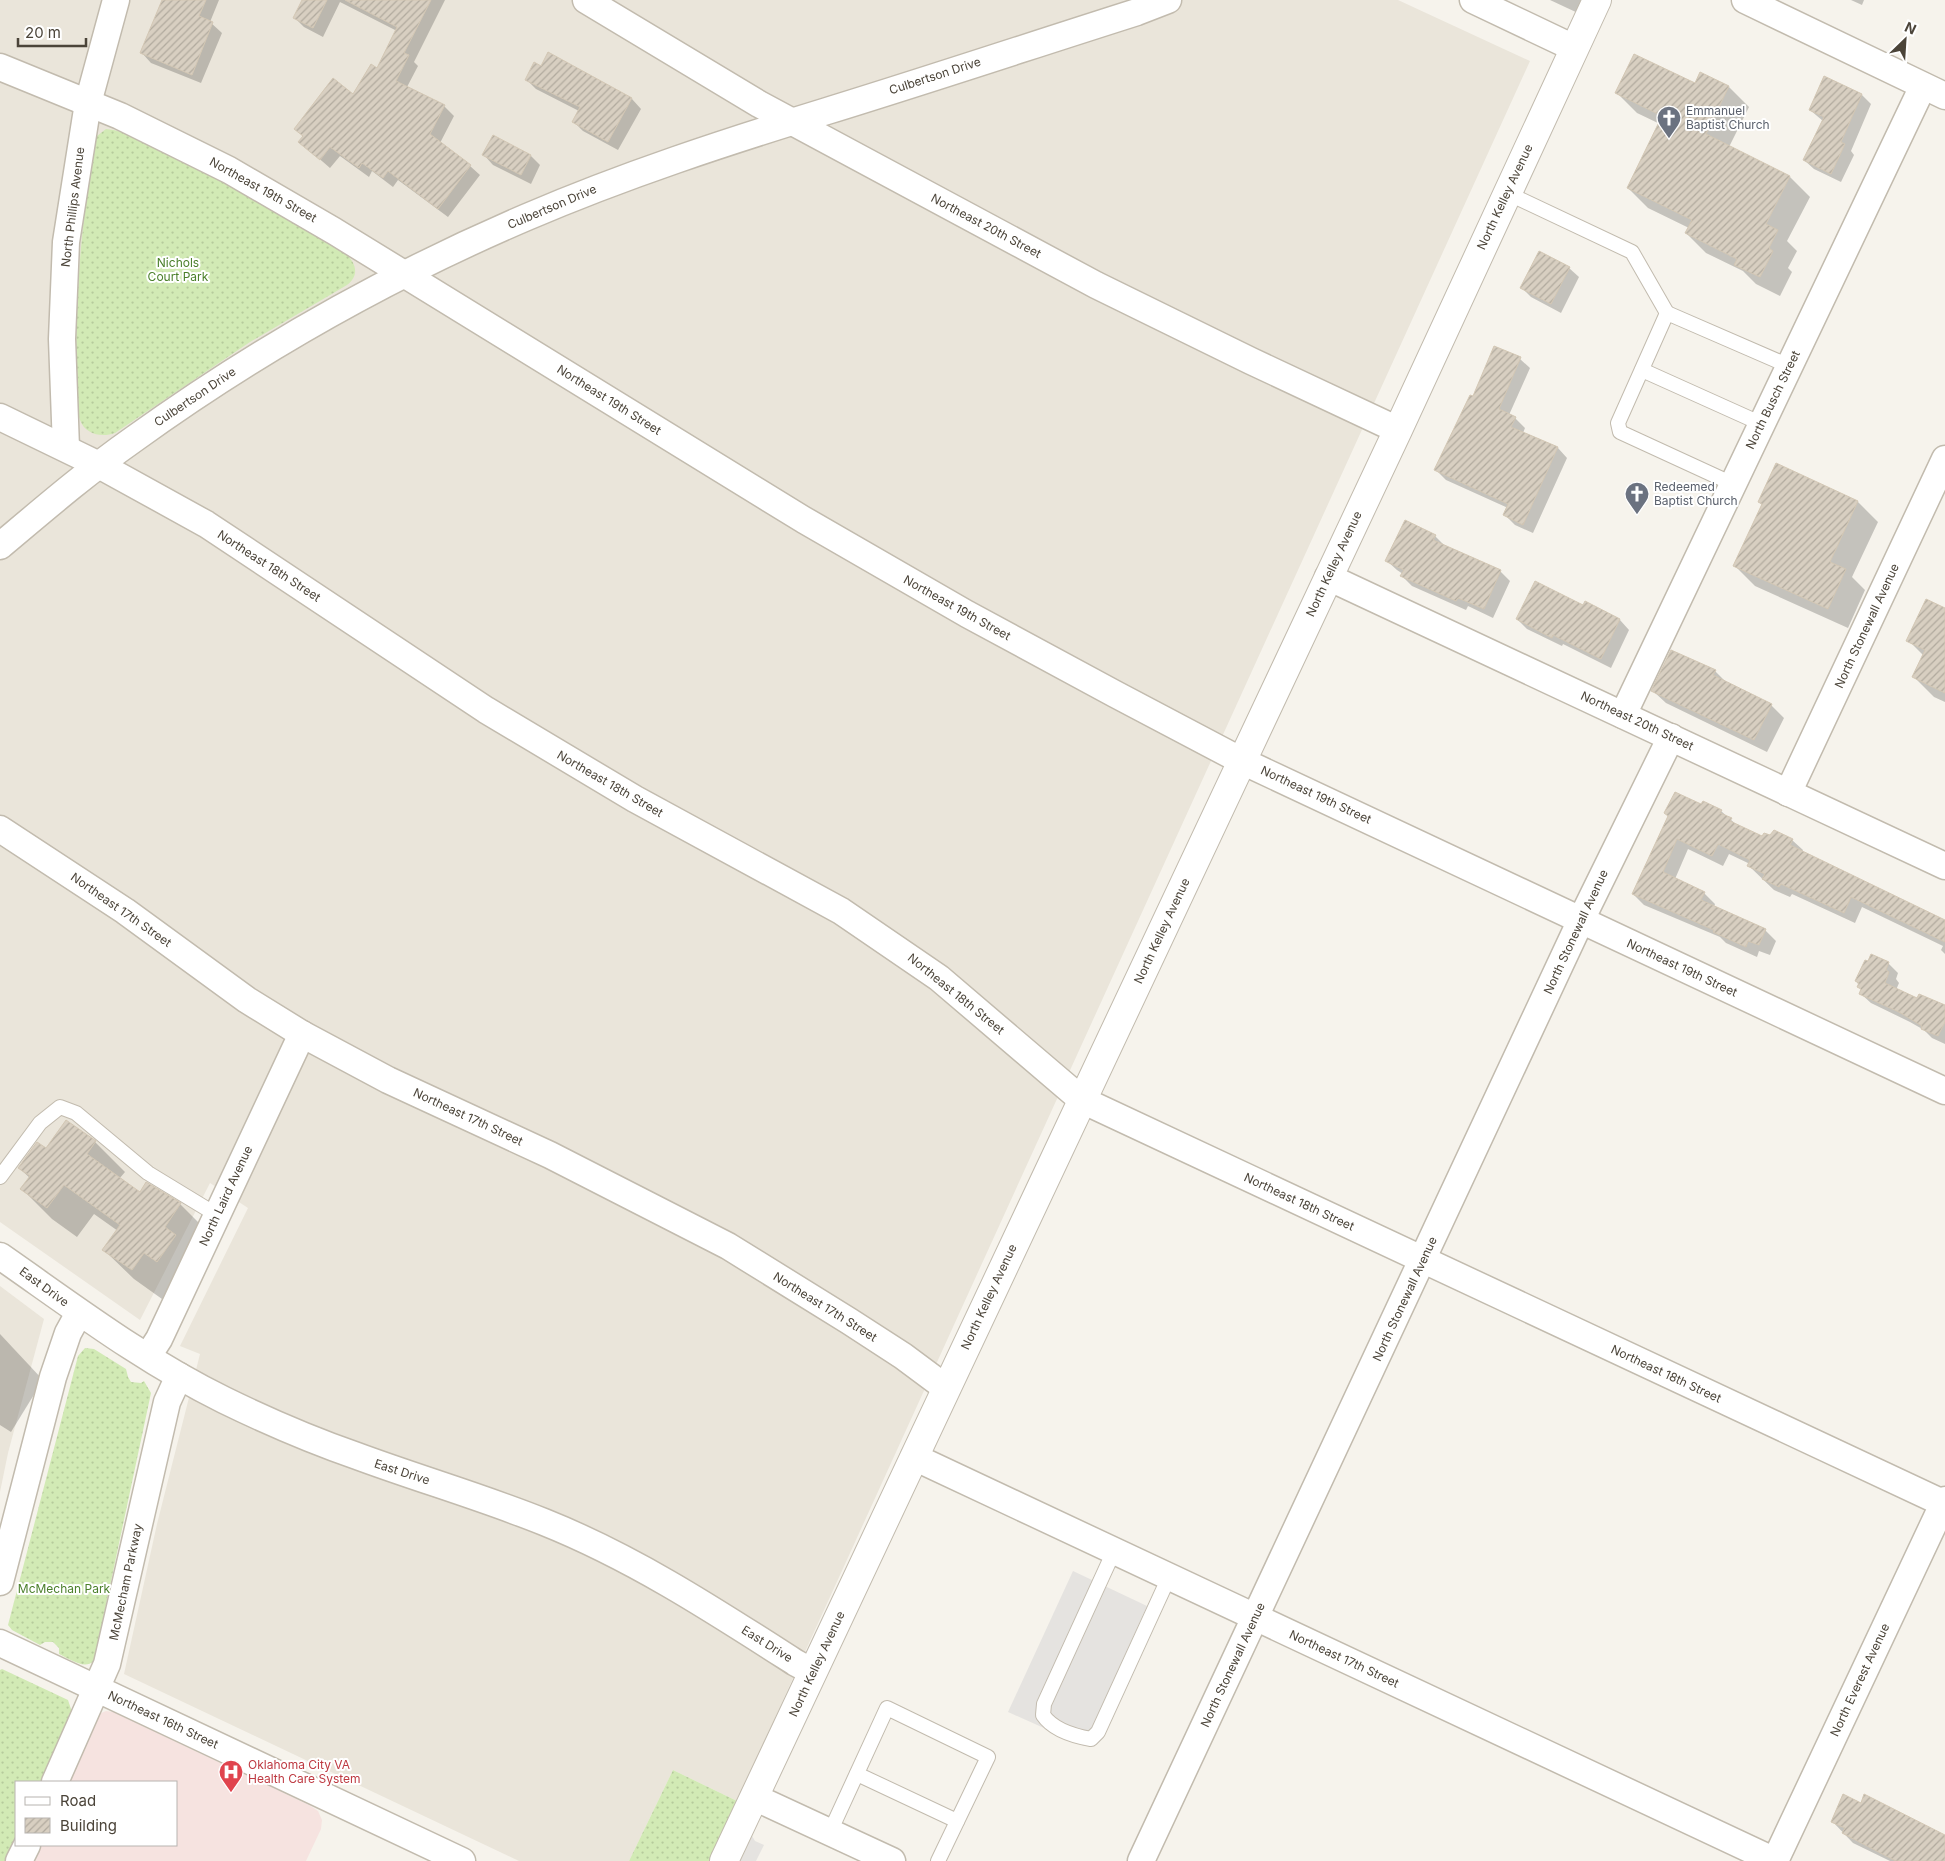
<svg xmlns="http://www.w3.org/2000/svg" width="1945" height="1861" viewBox="0 0 1945 1861" font-family="Inter,sans-serif">
<style>
.residential{fill:#eae5da}
.medical{fill:#f6e3e0}
.grass{fill:url(#grass-dots)}
.parking{fill:#e5e3e0}
.shadow{fill:#0003}
.building{fill:url(#building-hatch);stroke:#d3c7b4}
.lines{fill:none;stroke-linecap:round;stroke-linejoin:round}
.service-casing{stroke:#c2bbae;stroke-width:16}
.minor-casing{stroke:#c2bbae;stroke-width:29}
.tertiary-casing{stroke:#c2bbae;stroke-width:30}
.service{stroke:#fff;stroke-width:14}
.minor{stroke:#fff;stroke-width:26}
.tertiary{stroke:#fff;stroke-width:28}
.labels{text-anchor:middle;stroke-width:4;stroke-linejoin:round;paint-order:stroke}
.street-label{font-size:12px;fill:#4b4439;stroke:#fff}
.worship-label{font-size:12px;fill:#5b616d;stroke:#fff;text-anchor:start}
.park-label{font-size:12px;fill:#4a7f2a;stroke:#fff}
.health-label{font-size:12px;fill:#be3a42;stroke:#fff;text-anchor:start}
</style>
<defs>
<pattern id="grass-dots" width="8" height="8" patternUnits="userSpaceOnUse" patternTransform="scale(1.25)"><rect width="8" height="8" fill="#d2eab5"/><path d="M2 2h.1M6 6h.1" fill="none" stroke="#b6ca9c" stroke-width="1.8" stroke-linecap="round"/></pattern>
<pattern id="building-hatch" width="6" height="6" patternUnits="userSpaceOnUse" patternTransform="scale(1.25)"><rect width="6" height="6" fill="#d8cfc1"/><path d="M-1 1l2-2M0 6l6-6M5 7l2-2" fill="none" stroke="#b1aa9e"/></pattern>
</defs>
<rect width="100%" height="100%" fill="#f6f3ec"/>
<!-- residential -->
<g class="residential">
<path d="M 0,0 L 1398,0 L 1530,61 L 737,1801 L 673,1770 L 629,1861 L 519,1861 L 124,1674 L 157,1524 L 200,1354 L 180,1346 L 248,1208 L 210,1183 L 140,1320 L 0,1222 Z"/>
<path d="M 0,1286 L 44,1319 L 8,1453 L 0,1492 Z"/>
</g>
<!-- medical -->
<path class="medical" d="M 106,1711 L 113,1712 L 309,1805 L 318,1811 L 322,1820 L 321,1829 L 306,1861 L 32,1861 L 40,1845 L 176,1845 L 176,1782 L 67,1782 L 99,1714 Z"/>
<!-- grass -->
<g class="grass">
<path d="M 106,129 C 126,130 146,143 163,151 C 227,181 287,217 346,254 C 357,264 359,276 347,285 L 250,342 L 115,433 C 101,438 85,434 80,420 C 74,405 76,379 76,363 C 76,287 82,216 95,141 L 97,136 Z"/>
<path d="M 85,1348 L 94,1349 L 126,1369 L 128,1377 L 131,1382 L 141,1383 L 144,1381 L 151,1393 L 94,1661 C 84,1670 70,1659 59,1654 L 59,1648 L 53,1642 L 45,1642 L 40,1645 L 12,1630 L 8,1625 L 78,1356 Z"/>
<path d="M 2,1669 L 68,1700 L 72,1712 L 41,1782 L 16,1782 L 16,1840 L 7,1861 L 0,1861 L 0,1670 Z"/>
<path d="M 673,1770 L 737,1801 L 709,1861 L 629,1861 Z"/>
</g>
<!-- parking -->
<g class="parking">
<path d="M 1073,1571 L 1147,1606 L 1084,1746 L 1008,1712 Z"/>
<path d="M 752,1836 L 755,1841 L 764,1845 L 756,1861 L 740,1861 Z"/>
</g>
<!-- shadow -->
<g class="shadow">
<path d="M 171,0 L 219,0 L 210,22 L 222,33 L 201,83 L 151,63 L 142,53 Z"/>
<path d="M 303,0 L 445,0 L 414,62 L 418,66 L 407,87 L 444,106 L 454,116 L 440,143 L 470,166 L 480,175 L 448,217 L 398,180 L 393,187 L 372,171 L 369,177 L 340,156 L 330,168 L 300,142 L 304,137 L 296,129 L 353,96 L 378,70 L 397,31 L 340,2 L 323,37 L 304,27 L 295,18 Z"/>
<path d="M 1550,0 L 1587,0 L 1580,14 Z"/>
<path d="M 1851,0 L 1864,0 L 1862,5 Z"/>
<path d="M 548,54 L 632,99 L 641,109 L 618,150 L 583,131 L 573,121 L 579,111 L 536,89 L 526,79 L 542,67 Z"/>
<path d="M 1701,74 L 1729,87 L 1749,107 L 1729,147 L 1790,177 L 1810,197 L 1787,241 L 1797,251 L 1788,268 L 1792,272 L 1780,296 L 1756,284 L 1743,271 L 1706,253 L 1686,233 L 1689,228 L 1648,208 L 1628,188 L 1660,124 L 1637,113 L 1617,93 L 1695,85 Z"/>
<path d="M 1862,95 L 1871,104 L 1851,151 L 1854,155 L 1841,182 L 1814,169 L 1804,160 L 1823,121 L 1810,110 Z"/>
<path d="M 493,137 L 531,156 L 540,165 L 531,184 L 493,165 L 484,155 Z"/>
<path d="M 1569,268 L 1579,277 L 1561,313 L 1531,297 L 1522,288 Z"/>
<path d="M 1520,359 L 1530,368 L 1509,415 L 1515,418 L 1525,428 L 1523,433 L 1558,448 L 1567,458 L 1533,533 L 1515,525 L 1505,515 L 1508,508 L 1446,480 L 1436,470 L 1473,398 Z"/>
<path d="M 1776,464 L 1858,502 L 1878,522 L 1852,577 L 1865,590 L 1848,628 L 1755,586 L 1735,566 L 1762,505 L 1759,502 Z"/>
<path d="M 1435,536 L 1445,546 L 1500,571 L 1510,581 L 1493,618 L 1468,606 L 1466,610 L 1412,586 L 1402,576 L 1403,574 L 1397,570 L 1387,561 Z"/>
<path d="M 1585,603 L 1620,620 L 1629,630 L 1611,668 L 1563,644 L 1562,646 L 1527,629 L 1517,619 L 1584,606 Z"/>
<path d="M 1945,608 L 1945,702 L 1934,697 L 1914,677 L 1924,656 L 1908,640 Z"/>
<path d="M 1715,671 L 1727,683 L 1771,705 L 1784,718 L 1767,752 L 1666,703 L 1653,691 Z"/>
<path d="M 1701,805 L 1721,811 L 1739,827 L 1762,838 L 1792,840 L 1803,850 L 1802,852 L 1945,922 L 1945,954 L 1941,950 L 1943,946 L 1862,907 L 1855,923 L 1792,894 L 1790,897 L 1774,890 L 1749,866 L 1750,864 L 1729,854 L 1723,866 L 1688,849 L 1675,879 L 1704,893 L 1715,904 L 1714,907 L 1765,930 L 1776,941 L 1770,955 L 1759,951 L 1757,957 L 1726,943 L 1720,937 L 1644,905 L 1633,894 Z"/>
<path d="M 1888,963 L 1898,973 L 1896,979 L 1899,983 L 1896,990 L 1917,1000 L 1945,1007 L 1945,1044 L 1932,1038 L 1924,1030 L 1910,1022 L 1871,1003 L 1861,994 L 1862,990 L 1856,981 Z"/>
<path d="M 95,1142 L 125,1172 L 119,1179 L 140,1193 L 147,1184 L 180,1204 L 210,1234 L 162,1299 L 134,1279 L 104,1250 L 118,1231 L 94,1214 L 77,1237 L 52,1219 L 22,1189 L 30,1178 L 19,1168 L 46,1150 Z"/>
<path d="M 0,1334 L 43,1380 L 11,1432 L 0,1425 Z"/>
<path d="M 1861,1805 L 1945,1836 L 1945,1861 L 1890,1861 L 1853,1843 L 1832,1821 Z"/>
</g>
<!-- building -->
<g class="building">
<path d="M 162,0 L 206,0 L 199,16 L 213,22 L 192,75 L 140,53 Z"/>
<path d="M 302,0 L 327,0 L 313,28 L 293,18 Z"/>
<path d="M 345,0 L 431,0 L 404,53 L 409,55 L 396,81 L 445,105 L 430,134 L 471,165 L 438,209 L 388,171 L 383,178 L 362,163 L 359,168 L 330,147 L 320,160 L 298,142 L 303,136 L 294,129 L 333,78 L 353,94 L 371,64 L 377,68 L 397,27 Z"/>
<path d="M 548,52 L 632,98 L 608,142 L 572,122 L 580,107 L 525,80 L 534,62 L 541,66 Z"/>
<path d="M 1634,54 L 1695,83 L 1700,72 L 1729,86 L 1706,134 L 1790,176 L 1766,224 L 1778,230 L 1769,248 L 1773,251 L 1760,277 L 1734,265 L 1737,259 L 1685,233 L 1692,220 L 1627,188 L 1662,116 L 1615,93 Z"/>
<path d="M 1824,76 L 1862,94 L 1841,142 L 1845,144 L 1831,174 L 1803,160 L 1824,117 L 1809,110 Z"/>
<path d="M 493,135 L 531,155 L 521,175 L 482,155 Z"/>
<path d="M 1539,251 L 1570,267 L 1551,304 L 1520,288 Z"/>
<path d="M 1494,346 L 1521,357 L 1499,409 L 1516,417 L 1511,427 L 1558,447 L 1523,525 L 1503,515 L 1508,504 L 1434,470 L 1470,395 L 1473,396 Z"/>
<path d="M 1776,463 L 1858,501 L 1830,562 L 1846,569 L 1828,609 L 1733,566 L 1762,504 L 1758,502 Z"/>
<path d="M 1405,520 L 1436,535 L 1433,540 L 1501,570 L 1484,609 L 1458,598 L 1456,601 L 1400,576 L 1404,570 L 1385,561 Z"/>
<path d="M 1535,581 L 1583,605 L 1585,601 L 1620,619 L 1601,659 L 1553,635 L 1552,638 L 1516,619 Z"/>
<path d="M 1926,599 L 1945,608 L 1945,693 L 1912,677 L 1925,650 L 1906,641 Z"/>
<path d="M 1671,650 L 1716,670 L 1713,675 L 1772,704 L 1754,740 L 1651,691 Z"/>
<path d="M 1675,792 L 1701,804 L 1703,801 L 1722,810 L 1720,813 L 1732,818 L 1730,821 L 1762,836 L 1764,833 L 1770,835 L 1774,830 L 1793,839 L 1790,845 L 1945,920 L 1945,942 L 1851,897 L 1844,913 L 1781,884 L 1779,887 L 1762,879 L 1765,874 L 1747,866 L 1750,860 L 1718,844 L 1712,856 L 1677,839 L 1663,872 L 1705,892 L 1701,900 L 1766,929 L 1759,945 L 1748,941 L 1746,947 L 1713,932 L 1714,930 L 1632,894 L 1668,816 L 1664,813 Z"/>
<path d="M 1871,954 L 1889,962 L 1886,970 L 1889,972 L 1885,983 L 1917,998 L 1919,994 L 1945,1005 L 1945,1022 L 1938,1036 L 1921,1029 L 1922,1026 L 1899,1012 L 1859,994 L 1861,989 L 1857,987 L 1859,983 L 1855,981 L 1865,960 L 1868,961 Z"/>
<path d="M 66,1120 L 96,1141 L 87,1154 L 140,1192 L 146,1182 L 181,1203 L 165,1227 L 176,1235 L 157,1262 L 144,1253 L 132,1270 L 102,1250 L 120,1225 L 64,1185 L 47,1208 L 20,1189 L 30,1176 L 18,1168 L 37,1142 L 46,1148 Z"/>
<path d="M 1843,1794 L 1861,1803 L 1864,1794 L 1945,1835 L 1945,1861 L 1896,1861 L 1842,1833 L 1845,1828 L 1831,1822 Z"/>
</g>
<g class="lines">
<defs>
<g id="service">
<path d="M 1507,193 L 1632,252 L 1667,313"/>
<path d="M 1642,370 L 1762,424"/>
<path d="M 1733,484 L 1620,432 L 1618,423 L 1667,313 L 1789,366"/>
<path d="M 0,1177 L 40,1123 L 60,1107 L 76,1113 L 148,1173 L 217,1215"/>
<path d="M 1114,1551 L 1044,1704 L 1043,1715 C 1053,1730 1074,1736 1091,1739 L 1098,1732 L 1169,1577"/>
<path d="M 857,1774 L 957,1821"/>
<path d="M 830,1832 L 887,1708 L 988,1757 L 938,1861"/>
</g>
<g id="minor">
<path d="M 586,0 L 759,104 L 1096,285 L 1251,361 L 1398,430"/>
<path d="M 1473,0 L 1574,48"/>
<path d="M 1745,0 L 1945,96"/>
<path d="M 0,67 L 120,116 L 229,170 L 334,231 L 804,520 L 967,614 L 1115,694 L 1242,761 L 1945,1091"/>
<path d="M 0,417 L 99,465 L 206,524 L 486,710 L 635,799 L 841,911 L 939,978 L 1082,1100 L 1945,1504"/>
<path d="M 66,448 L 62,339 L 66,242 L 88,103 L 116,0"/>
<path d="M 0,546 C 44,509 87,472 134,439 C 256,351 389,276 527,217 C 625,175 726,142 827,111 C 931,79 1033,45 1137,12 L 1168,0"/>
<path d="M 1328,577 L 1945,866"/>
<path d="M 1623,715 L 1923,86"/>
<path d="M 1788,793 L 1945,459"/>
<path d="M 0,829 L 125,911 L 247,1000 L 302,1034 L 388,1080 L 550,1155 L 728,1246 L 849,1321 L 903,1356 L 946,1388"/>
<path d="M 0,1256 C 72,1306 144,1361 224,1400 C 267,1421 311,1440 357,1456 C 419,1479 482,1497 544,1522 C 634,1558 715,1611 796,1663 L 813,1672"/>
<path d="M 148,1356 L 159,1339 L 302,1034"/>
<path d="M 914,1457 L 1775,1861"/>
<path d="M 0,1582 L 53,1377 L 68,1333 L 79,1313"/>
<path d="M 0,1643 L 462,1861"/>
<path d="M 55,1782 L 107,1664 L 167,1402 L 179,1376"/>
<path d="M 754,1797 L 892,1861"/>
<path d="M 19,1861 L 27,1845"/>
<path d="M 1141,1861 L 1581,920 L 1671,737"/>
<path d="M 1775,1861 L 1945,1500"/>
</g>
<path id="tertiary" d="M 724,1861 L 1398,430 L 1597,0"/>
</defs>
<!-- service casing -->
<use href="#service" class="service-casing"/>
<!-- minor casing -->
<use href="#minor" class="minor-casing"/>
<!-- tertiary casing -->
<use href="#tertiary" class="tertiary-casing"/>
<!-- service -->
<use href="#service" class="service"/>
<!-- minor -->
<use href="#minor" class="minor"/>
<!-- tertiary -->
<use href="#tertiary" class="tertiary"/>
</g>
<!-- icons -->
<defs>
<symbol id="church-pin" viewBox="-11 -11 22 30"><path d="M0 17L-7.5 6A9.5 9.5 0 1 1 7.5 6Z" fill="#6b7280" stroke="#fff"/><path d="M-1.2-6h2.4v3.5h3.3v2.4h-3.3V6h-2.4V-.1h-3.3v-2.4h3.3Z" fill="#fff"/></symbol>
<symbol id="hospital-pin" viewBox="-11 -11 22 30"><path d="M0 17L-7.5 6A9.5 9.5 0 1 1 7.5 6Z" fill="#e0444e" stroke="#fff"/><path d="M-5-5h3v3.5h4V-5h3V5h-3V1.5h-4V5h-3Z" fill="#fff"/></symbol>
</defs>
<g fill-rule="evenodd">
<use href="#church-pin" x="1655" y="104" width="28" height="38"/>
<use href="#church-pin" x="1623" y="480" width="28" height="38"/>
<use href="#hospital-pin" x="217" y="1758" width="28" height="38"/>
</g>
<g class="labels">
<!-- street labels -->
<g class="street-label">
<text transform="translate(935 76) rotate(-18)" y="4">Culbertson Drive</text>
<text transform="translate(263 190) rotate(29)" y="4">Northeast 19th Street</text>
<text transform="translate(1505 197) rotate(-65)" y="4">North Kelley Avenue</text>
<text transform="translate(73 207) rotate(-83)" y="4">North Phillips Avenue</text>
<text transform="translate(552 207) rotate(-23)" y="4">Culbertson Drive</text>
<text transform="translate(986 226) rotate(28)" y="4">Northeast 20th Street</text>
<text transform="translate(195 397) rotate(-34)" y="4">Culbertson Drive</text>
<text transform="translate(609 400) rotate(32)" y="4">Northeast 19th Street</text>
<text transform="translate(1773 400) rotate(-64)" y="4">North Busch Street</text>
<text transform="translate(1334 564) rotate(-65)" y="4">North Kelley Avenue</text>
<text transform="translate(269 566) rotate(33)" y="4">Northeast 18th Street</text>
<text transform="translate(957 608) rotate(29)" y="4">Northeast 19th Street</text>
<text transform="translate(1867 626) rotate(-65)" y="4">North Stonewall Avenue</text>
<text transform="translate(1637 721) rotate(25)" y="4">Northeast 20th Street</text>
<text transform="translate(610 784) rotate(30)" y="4">Northeast 18th Street</text>
<text transform="translate(1316 795) rotate(25)" y="4">Northeast 19th Street</text>
<text transform="translate(121 910) rotate(35)" y="4">Northeast 17th Street</text>
<text transform="translate(1162 931) rotate(-65)" y="4">North Kelley Avenue</text>
<text transform="translate(1576 932) rotate(-65)" y="4">North Stonewall Avenue</text>
<text transform="translate(1682 968) rotate(25)" y="4">Northeast 19th Street</text>
<text transform="translate(956 994) rotate(39)" y="4">Northeast 18th Street</text>
<text transform="translate(468 1117) rotate(25)" y="4">Northeast 17th Street</text>
<text transform="translate(226 1196) rotate(-65)" y="4">North Laird Avenue</text>
<text transform="translate(1299 1202) rotate(25)" y="4">Northeast 18th Street</text>
<text transform="translate(44 1287) rotate(36)" y="4">East Drive</text>
<text transform="translate(989 1297) rotate(-65)" y="4">North Kelley Avenue</text>
<text transform="translate(1405 1299) rotate(-65)" y="4">North Stonewall Avenue</text>
<text transform="translate(825 1307) rotate(32)" y="4">Northeast 17th Street</text>
<text transform="translate(1666 1374) rotate(25)" y="4">Northeast 18th Street</text>
<text transform="translate(402 1472) rotate(18)" y="4">East Drive</text>
<text transform="translate(126 1582) rotate(-78)" y="4">McMecham Parkway</text>
<text transform="translate(767 1644) rotate(32)" y="4">East Drive</text>
<text transform="translate(1344 1659) rotate(25)" y="4">Northeast 17th Street</text>
<text transform="translate(817 1664) rotate(-65)" y="4">North Kelley Avenue</text>
<text transform="translate(1233 1665) rotate(-65)" y="4">North Stonewall Avenue</text>
<text transform="translate(1860 1680) rotate(-65)" y="4">North Everest Avenue</text>
<text transform="translate(163 1720) rotate(25)" y="4">Northeast 16th Street</text>
</g>
<!-- worship labels -->
<g class="worship-label">
<text x="1686" y="115">Emmanuel<tspan x="1686" dy="14">Baptist Church</tspan></text>
<text x="1654" y="491">Redeemed<tspan x="1654" dy="14">Baptist Church</tspan></text>
</g>
<!-- park labels -->
<g class="park-label">
<text x="178" y="267">Nichols<tspan x="178" dy="14">Court Park</tspan></text>
<text x="64" y="1593">McMechan Park</text>
</g>
<!-- health labels -->
<g class="health-label">
<text x="248" y="1769">Oklahoma City VA<tspan x="248" dy="14">Health Care System</tspan></text>
</g>
</g>
<!-- legend -->
<rect x="15" y="1781" width="162" height="65" fill="#ffffff" stroke="#b7b4b0"/>
<rect x="25" y="1797" width="25" height="8" fill="#ffffff" stroke="#b7b4b0"/>
<text x="60" y="1806" font-size="15" fill="#4b4439">Road</text>
<rect x="25" y="1818" width="25" height="15" fill="url(#building-hatch)" stroke="#b7b4b0"/>
<text x="60" y="1831" font-size="15" fill="#4b4439">Building</text>
<!-- north arrow -->
<g transform="translate(1905 40) rotate(25)" stroke="#ffffff" stroke-width="4" paint-order="stroke">
<path d="M0-4L9 19L0 12L-9 19Z" fill="#4b4439"/>
<text y="-8" font-size="14" font-weight="bold" text-anchor="middle" fill="#4b4439">N</text>
</g>
<!-- scale -->
<path d="M18 38v8h68v-8" fill="none" stroke="#4b4439" stroke-width="2.5"/>
<text x="25" y="38" font-size="15" fill="#4b4439" stroke="#ffffff" stroke-width="4" paint-order="stroke">20 m</text>
</svg>
